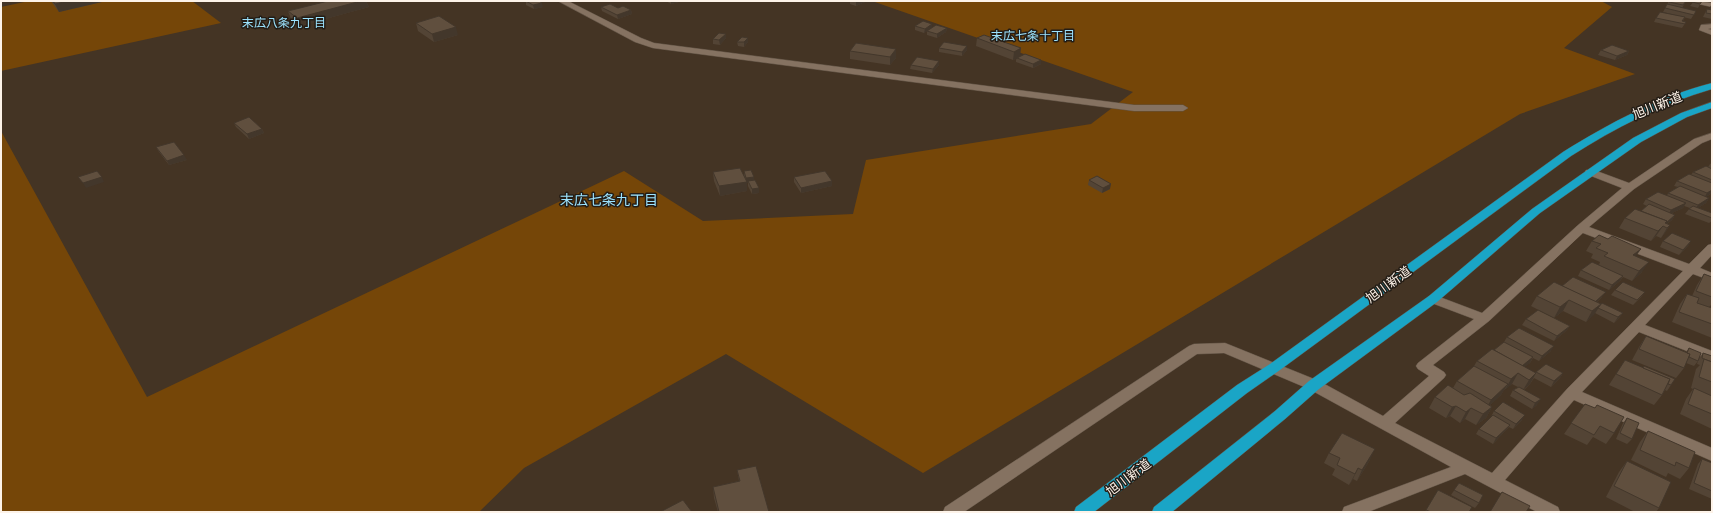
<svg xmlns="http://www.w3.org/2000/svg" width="1713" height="513" viewBox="0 0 1713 513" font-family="Barlow,'Noto Sans JP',sans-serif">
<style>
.green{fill:#754608}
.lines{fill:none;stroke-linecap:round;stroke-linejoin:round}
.minor-casing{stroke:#615345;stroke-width:1}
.trunk-casing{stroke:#615345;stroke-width:1}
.minor{fill:#857261;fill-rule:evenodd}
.trunk{fill:#1aa5c6;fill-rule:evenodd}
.wall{fill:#534435}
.shaded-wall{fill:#43372b}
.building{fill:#604f3e;stroke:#43372b}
.labels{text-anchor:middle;stroke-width:3;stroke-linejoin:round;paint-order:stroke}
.far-neighbourhood-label{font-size:12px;fill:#9ce3fe;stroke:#241d16}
.street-label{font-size:13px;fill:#fdf3e9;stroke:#241d16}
.neighbourhood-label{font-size:14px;fill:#9ce3fe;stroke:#241d16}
</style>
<rect width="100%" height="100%" fill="#443424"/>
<!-- green -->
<g class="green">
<path d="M 29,1 L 192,1 L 221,23 L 1,71 L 1,7 Z"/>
<path d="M 872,1 L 1601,1 L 1612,7 L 1564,48 L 1635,74 L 1520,114 L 923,473 L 726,354 L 524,468 L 479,512 L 1,512 L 1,131 L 147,397 L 624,171 L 703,221 L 853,214 L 866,160 L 1091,124 L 1133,92 Z"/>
</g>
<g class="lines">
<defs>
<g id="minor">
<path d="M 558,1 L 568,1 L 641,38 L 654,43 L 1134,105 L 1183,105 L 1188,108 L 1183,111 L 1134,111 L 653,48 L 635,42 Z"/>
<path d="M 1693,1 L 1712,3 L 1712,7 L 1694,3 Z"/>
<path d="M 1712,24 L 1712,28 L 1708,29 L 1712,30 L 1712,35 L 1699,30 L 1701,25 Z"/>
<path d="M 1712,133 L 1712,139 L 1702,143 L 1634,189 L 1589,227 L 1689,264 L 1708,245 L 1712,244 L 1712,255 L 1700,268 L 1712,273 L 1712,281 L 1693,274 L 1645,325 L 1712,351 L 1712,361 L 1639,332 L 1582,392 L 1712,448 L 1712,461 L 1574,400 L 1505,480 L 1558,507 L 1560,512 L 1537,512 L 1465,474 L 1368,512 L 1342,512 L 1344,507 L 1451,467 L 1309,389 L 1224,353 L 1197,354 L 964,512 L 943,512 L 945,507 L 1189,346 L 1194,344 L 1225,343 L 1230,345 L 1319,381 L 1383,416 L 1429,376 L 1418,369 L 1416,366 L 1418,363 L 1474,319 L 1429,302 L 1427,299 L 1429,296 L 1437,296 L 1482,313 L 1577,226 L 1622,188 L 1586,174 L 1585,172 L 1586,170 L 1594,170 L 1629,183 L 1694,139 ZM 1583,233 L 1683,271 L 1567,389 L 1492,473 L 1395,423 L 1444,378 L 1446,375 L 1444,372 L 1433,365 L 1489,321 Z"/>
</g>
<g id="trunk">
<path d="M 1712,83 L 1712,89 C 1661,104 1615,128 1571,156 L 1280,370 L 1247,393 L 1094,512 L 1074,512 L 1076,507 L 1237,385 L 1270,364 L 1563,152 C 1610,123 1658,97 1712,83 Z"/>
<path d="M 1712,102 L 1712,108 L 1687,117 L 1641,142 L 1540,213 L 1437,302 L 1319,389 L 1285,419 L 1172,512 L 1152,512 L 1154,507 L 1275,411 L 1309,381 L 1429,296 L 1532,209 L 1633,138 L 1681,113 Z"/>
</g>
</defs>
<!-- minor casing -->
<use href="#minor" class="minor-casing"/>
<!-- trunk casing -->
<use href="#trunk" class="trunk-casing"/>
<!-- minor -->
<use href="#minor" class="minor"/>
<!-- trunk -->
<use href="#trunk" class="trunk"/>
</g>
<!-- wall -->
<g class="wall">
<path d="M 51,1 L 106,1 L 59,12 Z"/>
<path d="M 325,1 L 366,1 L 369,7 L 300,26 L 291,19 L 288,11 L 326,2 Z"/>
<path d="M 526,1 L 543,7 L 534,9 L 526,5 Z"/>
<path d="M 666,1 L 683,1 L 671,4 Z"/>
<path d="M 850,1 L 865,1 L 865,2 L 856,6 L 850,4 Z"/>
<path d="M 1669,1 L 1686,1 L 1682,8 L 1696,11 L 1691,19 L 1663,12 Z"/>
<path d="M 1694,1 L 1702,1 L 1698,8 L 1690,6 Z"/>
<path d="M 1712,4 L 1712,19 L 1703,17 L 1707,9 L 1709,10 Z"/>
<path d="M 601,7 L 618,8 L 631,10 L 632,14 L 618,19 L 602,11 Z"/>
<path d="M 1685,17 L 1683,21 L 1686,22 L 1682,28 L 1654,22 L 1656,18 Z"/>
<path d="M 416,23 L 458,35 L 434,42 L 418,31 Z"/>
<path d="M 915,26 L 932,27 L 947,28 L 946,32 L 937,38 L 927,35 L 927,31 L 924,33 L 915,30 Z"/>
<path d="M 984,35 L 1021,56 L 1041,64 L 1033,68 L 1016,62 L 1016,59 L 1013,60 L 976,46 L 977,38 Z"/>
<path d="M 726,38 L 720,45 L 713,44 L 713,39 Z"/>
<path d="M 748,38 L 748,42 L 744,47 L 738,46 L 737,42 Z"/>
<path d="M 967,46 L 967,50 L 962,56 L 939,52 L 939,48 Z"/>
<path d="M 896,49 L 896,58 L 890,65 L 850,59 L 850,51 Z"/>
<path d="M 1601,50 L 1629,51 L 1627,55 L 1615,60 L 1598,55 Z"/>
<path d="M 911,65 L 939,65 L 932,73 L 910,69 Z"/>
<path d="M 234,123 L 262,129 L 264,133 L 249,139 L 236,127 Z"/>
<path d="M 156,147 L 187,160 L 169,165 L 159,152 Z"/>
<path d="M 1712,163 L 1712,193 L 1706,197 L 1709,198 L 1706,203 L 1698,208 L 1712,213 L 1712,221 L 1709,223 L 1685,214 L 1690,208 L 1684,206 L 1683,208 L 1672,213 L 1675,215 L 1672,220 L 1667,224 L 1670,225 L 1664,234 L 1661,238 L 1656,236 L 1651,241 L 1619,228 L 1625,218 L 1641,211 L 1647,206 L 1643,204 L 1646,199 L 1667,196 L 1668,193 L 1678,187 L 1674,186 L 1677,181 L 1691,175 L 1693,172 L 1708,167 L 1710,164 Z"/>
<path d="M 744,171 L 754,177 L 754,180 L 759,188 L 759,193 L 752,194 L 748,186 L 748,183 L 747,183 L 747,191 L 720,196 L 714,181 L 713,172 L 744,176 Z"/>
<path d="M 794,177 L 832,181 L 832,186 L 801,193 L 794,182 Z"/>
<path d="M 1089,180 L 1110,189 L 1102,193 L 1088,185 Z"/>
<path d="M 1592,241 L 1636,257 L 1642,272 L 1632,281 L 1623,277 L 1620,281 L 1609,290 L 1578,276 L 1581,270 L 1599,265 L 1600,262 L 1591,258 L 1593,254 L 1586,251 Z"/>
<path d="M 1663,241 L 1691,241 L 1688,246 L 1679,255 L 1660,247 Z"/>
<path d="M 1704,274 L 1712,277 L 1712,304 L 1709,307 L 1712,308 L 1712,338 L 1672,322 L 1680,304 L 1687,294 L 1692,296 L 1697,285 Z"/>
<path d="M 1562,286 L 1602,297 L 1597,302 L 1623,313 L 1619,318 L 1614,323 L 1595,313 L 1586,322 L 1563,311 L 1554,318 L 1531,306 L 1537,296 Z"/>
<path d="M 1615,290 L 1645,292 L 1641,297 L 1633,305 L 1611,295 Z"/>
<path d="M 1526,319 L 1570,326 L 1566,331 L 1554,341 L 1522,325 Z"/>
<path d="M 1646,336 L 1686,352 L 1689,348 L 1700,357 L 1703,353 L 1712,356 L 1712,429 L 1680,414 L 1686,399 L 1693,389 L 1691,388 L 1696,369 L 1700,365 L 1697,364 L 1698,361 L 1694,366 L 1686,363 L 1684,368 L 1676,378 L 1632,360 L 1639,347 Z"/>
<path d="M 1507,337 L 1551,351 L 1539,361 L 1533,358 L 1530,363 L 1524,367 L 1535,373 L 1536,372 L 1563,373 L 1560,378 L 1551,387 L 1534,378 L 1530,384 L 1524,390 L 1537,405 L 1532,409 L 1510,396 L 1513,390 L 1518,387 L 1512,384 L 1504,390 L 1501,395 L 1490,405 L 1492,407 L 1486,418 L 1476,425 L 1465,419 L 1460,423 L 1450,416 L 1446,418 L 1429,408 L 1435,397 L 1453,388 L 1457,381 L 1474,366 L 1477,361 L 1494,350 L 1504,342 Z"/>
<path d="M 1625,360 L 1671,385 L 1667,391 L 1665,390 L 1662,395 L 1654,405 L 1609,385 Z"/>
<path d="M 1585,404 L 1614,433 L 1606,444 L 1593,437 L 1587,445 L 1564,434 Z"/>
<path d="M 1494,411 L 1522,420 L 1513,429 L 1509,427 L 1506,430 L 1493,444 L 1476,434 L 1479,429 L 1491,417 Z"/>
<path d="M 1627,418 L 1632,439 L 1627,444 L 1616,439 L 1623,423 Z"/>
<path d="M 1648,431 L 1689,468 L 1680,479 L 1668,473 L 1666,477 L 1631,460 L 1640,442 Z"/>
<path d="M 1329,453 L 1370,460 L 1357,481 L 1353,479 L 1349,485 L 1332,475 L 1335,469 L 1324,463 Z"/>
<path d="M 1702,459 L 1712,463 L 1712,499 L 1689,489 L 1698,464 Z"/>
<path d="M 1627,461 L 1659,508 L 1656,512 L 1635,512 L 1606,497 L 1619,472 Z"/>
<path d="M 737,470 L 769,512 L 718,512 L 714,498 L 713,487 L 739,481 Z"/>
<path d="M 1459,483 L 1479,503 L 1475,508 L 1451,495 Z"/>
<path d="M 1438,490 L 1469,512 L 1425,512 Z"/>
</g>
<!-- shaded-wall -->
<g class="shaded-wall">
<path d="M 68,1 L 106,1 L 59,12 L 55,4 Z"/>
<path d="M 361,1 L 366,1 L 369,7 L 300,26 L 297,18 Z"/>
<path d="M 671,1 L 683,1 L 671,4 Z"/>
<path d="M 858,1 L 865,1 L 865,2 L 856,6 L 856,2 Z"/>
<path d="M 542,3 L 543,7 L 534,9 L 533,5 Z"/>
<path d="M 631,10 L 632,14 L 618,19 L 617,15 Z"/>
<path d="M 932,24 L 932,28 L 924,33 L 925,29 Z"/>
<path d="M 456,27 L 458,35 L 434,42 L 432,34 Z"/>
<path d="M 947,28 L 946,32 L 937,38 L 937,34 Z"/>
<path d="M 726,34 L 726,38 L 720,45 L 719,40 Z"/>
<path d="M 748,38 L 748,42 L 744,47 L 744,42 Z"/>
<path d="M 967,46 L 967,50 L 962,56 L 962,52 Z"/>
<path d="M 1021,48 L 1020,57 L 1017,58 L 1017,59 L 1013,60 L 1014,52 Z"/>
<path d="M 896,49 L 896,58 L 890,65 L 890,57 Z"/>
<path d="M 1629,51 L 1627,55 L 1615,60 L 1617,56 Z"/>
<path d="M 1041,60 L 1041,64 L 1033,68 L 1033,64 Z"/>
<path d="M 939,61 L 939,65 L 932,73 L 933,69 Z"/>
<path d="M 262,129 L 264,133 L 249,139 L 247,134 Z"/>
<path d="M 184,155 L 187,160 L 169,165 L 167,161 Z"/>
<path d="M 102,177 L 104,182 L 86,188 L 83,183 Z"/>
<path d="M 754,177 L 754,182 L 748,181 L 748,183 L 747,183 L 747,191 L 720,196 L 719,186 L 746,182 L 746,178 Z"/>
<path d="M 832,181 L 832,186 L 801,193 L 801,188 Z"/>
<path d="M 1111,184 L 1110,189 L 1102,193 L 1103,188 Z"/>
<path d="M 759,188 L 759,193 L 752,194 L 752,189 Z"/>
<path d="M 1712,190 L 1712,193 L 1704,198 L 1707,193 Z"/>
<path d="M 1709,198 L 1706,203 L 1695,210 L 1698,205 Z"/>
<path d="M 1686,203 L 1683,208 L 1668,215 L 1671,210 Z"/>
<path d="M 1675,215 L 1672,220 L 1664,226 L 1666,223 Z"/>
<path d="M 1670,225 L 1664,234 L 1661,238 L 1667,228 Z"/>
<path d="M 1663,226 L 1656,236 L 1651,241 L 1658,231 Z"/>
<path d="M 1691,241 L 1688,246 L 1679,255 L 1683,250 Z"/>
<path d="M 1641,249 L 1634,259 L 1633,255 Z"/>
<path d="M 1649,262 L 1642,272 L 1632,281 L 1639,271 Z"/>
<path d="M 1623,276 L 1620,281 L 1609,290 L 1612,285 Z"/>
<path d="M 1606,292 L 1602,297 L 1591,307 L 1595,302 Z"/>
<path d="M 1569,300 L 1563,311 L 1554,318 L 1560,307 Z"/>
<path d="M 1601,304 L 1594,315 L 1586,322 L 1592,311 Z"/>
<path d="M 1623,313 L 1619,318 L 1614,323 L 1618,317 Z"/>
<path d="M 1570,326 L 1566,331 L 1554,341 L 1557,336 Z"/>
<path d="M 1554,346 L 1551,351 L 1539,361 L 1542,356 Z"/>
<path d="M 1533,357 L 1530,363 L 1516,374 L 1519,368 Z"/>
<path d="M 1518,373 L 1512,384 L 1505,390 L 1511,379 Z"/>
<path d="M 1536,373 L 1530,384 L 1523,390 L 1529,380 Z"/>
<path d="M 1563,373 L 1560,378 L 1551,387 L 1554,381 Z"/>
<path d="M 1508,384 L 1501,395 L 1485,410 L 1491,400 Z"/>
<path d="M 1541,399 L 1537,405 L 1532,409 L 1535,403 Z"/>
<path d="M 1456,406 L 1450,416 L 1446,418 L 1452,407 Z"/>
<path d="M 1492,407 L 1486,418 L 1476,425 L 1483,414 Z"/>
<path d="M 1471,408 L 1465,419 L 1460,423 L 1466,412 Z"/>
<path d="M 1525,415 L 1522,420 L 1513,429 L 1516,424 Z"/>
<path d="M 1510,425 L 1506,430 L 1493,444 L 1496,438 Z"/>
<path d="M 1375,449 L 1370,460 L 1357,481 L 1362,470 Z"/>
<path d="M 1358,468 L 1353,479 L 1349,485 L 1355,474 Z"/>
</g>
<!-- building -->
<g class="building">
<path d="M 53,1 L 68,1 L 55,4 Z"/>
<path d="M 328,1 L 361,1 L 297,18 L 288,11 Z"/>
<path d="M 526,1 L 539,1 L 542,3 L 533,5 Z"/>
<path d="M 1669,1 L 1686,1 L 1683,5 L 1669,2 Z"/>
<path d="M 1694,1 L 1702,1 L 1700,4 L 1692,2 Z"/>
<path d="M 610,4 L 618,8 L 623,6 L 631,10 L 617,15 L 601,7 Z"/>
<path d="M 1667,4 L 1696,11 L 1694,15 L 1665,8 Z"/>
<path d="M 1712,4 L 1712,9 L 1710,9 Z"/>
<path d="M 1707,9 L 1712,10 L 1712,14 L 1706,13 Z"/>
<path d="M 1660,12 L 1685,17 L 1682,21 L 1686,22 L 1685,24 L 1656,18 Z"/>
<path d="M 439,16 L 456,27 L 432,34 L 416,23 Z"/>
<path d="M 923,21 L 932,24 L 925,29 L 915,26 Z"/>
<path d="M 936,25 L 947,28 L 937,34 L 927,31 Z"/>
<path d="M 719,33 L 726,34 L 719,40 L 713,39 Z"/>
<path d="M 984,35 L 1021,48 L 1014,52 L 977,38 Z"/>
<path d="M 742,37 L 748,38 L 744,42 L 737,42 Z"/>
<path d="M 944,42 L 967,46 L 962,52 L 939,48 Z"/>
<path d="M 856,43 L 896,49 L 890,57 L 850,51 Z"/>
<path d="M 1612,45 L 1629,51 L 1617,56 L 1601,50 Z"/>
<path d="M 1025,54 L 1041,60 L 1033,64 L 1017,58 Z"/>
<path d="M 917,57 L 939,61 L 933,69 L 911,65 Z"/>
<path d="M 249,117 L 262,129 L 247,134 L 234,123 Z"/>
<path d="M 174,142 L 184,155 L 167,161 L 156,147 Z"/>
<path d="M 1706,166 L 1712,169 L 1712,180 L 1693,172 Z"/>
<path d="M 740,168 L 747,182 L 719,186 L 713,172 Z"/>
<path d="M 751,170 L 754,177 L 746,178 L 744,171 Z"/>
<path d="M 97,171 L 102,177 L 83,183 L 78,177 Z"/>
<path d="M 825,171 L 832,181 L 801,188 L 794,177 Z"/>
<path d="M 1689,174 L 1712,183 L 1712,190 L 1707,193 L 1677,181 Z"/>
<path d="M 1097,176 L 1111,184 L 1103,188 L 1089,180 Z"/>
<path d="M 755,180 L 759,188 L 752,189 L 748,181 Z"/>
<path d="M 1680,186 L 1709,198 L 1698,205 L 1668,193 Z"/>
<path d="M 1658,192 L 1686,203 L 1671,210 L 1646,199 Z"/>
<path d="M 1649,204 L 1675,215 L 1666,223 L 1667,221 L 1641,211 Z"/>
<path d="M 1693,206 L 1712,213 L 1712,218 L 1689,209 Z"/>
<path d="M 1635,209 L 1667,221 L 1665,223 L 1670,225 L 1667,228 L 1663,226 L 1658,231 L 1625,218 Z"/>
<path d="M 1672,233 L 1691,241 L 1683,250 L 1663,241 Z"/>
<path d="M 1599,235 L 1608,239 L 1612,236 L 1641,249 L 1633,255 L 1649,262 L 1639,271 L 1604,256 L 1608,253 L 1596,248 L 1601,244 L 1592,241 Z"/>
<path d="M 1592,262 L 1623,276 L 1612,285 L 1581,270 Z"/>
<path d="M 1704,274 L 1712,277 L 1712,297 L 1696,291 Z"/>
<path d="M 1573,277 L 1606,292 L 1595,302 L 1562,286 Z"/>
<path d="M 1554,282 L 1601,304 L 1592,311 L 1569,300 L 1560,307 L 1537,296 Z"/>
<path d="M 1623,282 L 1645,292 L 1637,300 L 1615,290 Z"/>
<path d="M 1687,294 L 1699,298 L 1697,303 L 1712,308 L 1712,324 L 1679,312 Z"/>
<path d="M 1602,303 L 1623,313 L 1618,317 L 1598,308 Z"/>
<path d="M 1538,310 L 1570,326 L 1557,336 L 1526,319 Z"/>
<path d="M 1519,328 L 1554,346 L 1542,356 L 1507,337 Z"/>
<path d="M 1646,336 L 1690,354 L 1684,368 L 1639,349 Z"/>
<path d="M 1504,342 L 1533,357 L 1522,366 L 1494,350 Z"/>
<path d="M 1689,348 L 1701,353 L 1698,361 L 1689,357 L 1690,354 L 1687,353 Z"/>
<path d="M 1492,349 L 1536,373 L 1529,380 L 1518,373 L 1511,379 L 1477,361 Z"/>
<path d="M 1703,353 L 1712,356 L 1712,362 L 1704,359 L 1702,358 Z"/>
<path d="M 1704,359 L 1712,362 L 1712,382 L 1699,377 Z"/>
<path d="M 1625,360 L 1670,379 L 1662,395 L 1616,374 Z"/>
<path d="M 1546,364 L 1563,373 L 1554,381 L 1536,372 Z"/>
<path d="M 1474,366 L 1508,384 L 1491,400 L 1457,381 Z"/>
<path d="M 1644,366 L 1675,379 L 1671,385 L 1668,384 L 1670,379 L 1643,368 Z"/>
<path d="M 1448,385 L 1464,395 L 1470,393 L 1492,407 L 1483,414 L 1471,408 L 1466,412 L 1456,406 L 1452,407 L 1435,397 Z"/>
<path d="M 1519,387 L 1541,399 L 1535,403 L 1513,390 Z"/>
<path d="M 1694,388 L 1712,396 L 1712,414 L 1688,404 Z"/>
<path d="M 1503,402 L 1525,415 L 1516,424 L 1494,411 Z"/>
<path d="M 1585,404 L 1595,408 L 1597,405 L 1624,417 L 1614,433 L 1600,426 L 1594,435 L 1571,423 Z"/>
<path d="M 1493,415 L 1510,425 L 1496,438 L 1479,429 Z"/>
<path d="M 1627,418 L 1639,423 L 1632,439 L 1620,433 Z"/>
<path d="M 1648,431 L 1695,452 L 1689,468 L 1676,462 L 1675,466 L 1640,450 Z"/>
<path d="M 1342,433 L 1375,449 L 1362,470 L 1358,468 L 1355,474 L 1337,465 L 1340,458 L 1329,453 Z"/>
<path d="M 1702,459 L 1712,463 L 1712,491 L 1694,483 Z"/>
<path d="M 1627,461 L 1671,482 L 1659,508 L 1614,486 Z"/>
<path d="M 756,466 L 769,512 L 719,512 L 713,487 L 740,481 L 737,470 Z"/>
<path d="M 1459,483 L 1483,495 L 1479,503 L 1454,490 Z"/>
<path d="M 1438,490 L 1472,507 L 1469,512 L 1431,512 L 1426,510 Z"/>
<path d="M 1502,492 L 1530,506 L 1526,512 L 1490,512 Z"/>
<path d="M 683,500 L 692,512 L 663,512 L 662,511 Z"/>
</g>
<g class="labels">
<!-- far-neighbourhood labels -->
<g class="far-neighbourhood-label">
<text x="284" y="27">末広八条九丁目</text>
<text x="1033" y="40">末広七条十丁目</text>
</g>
<!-- street labels -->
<g class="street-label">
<text transform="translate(1657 105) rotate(-22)" y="5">旭川新道</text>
<text transform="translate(1388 284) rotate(-36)" y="5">旭川新道</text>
<text transform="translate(1128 477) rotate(-37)" y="5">旭川新道</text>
</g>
<!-- neighbourhood labels -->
<g class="neighbourhood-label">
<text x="609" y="205">末広七条九丁目</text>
</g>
</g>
<!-- border -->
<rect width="1713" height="513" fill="none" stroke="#fdf3e9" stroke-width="4"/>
</svg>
